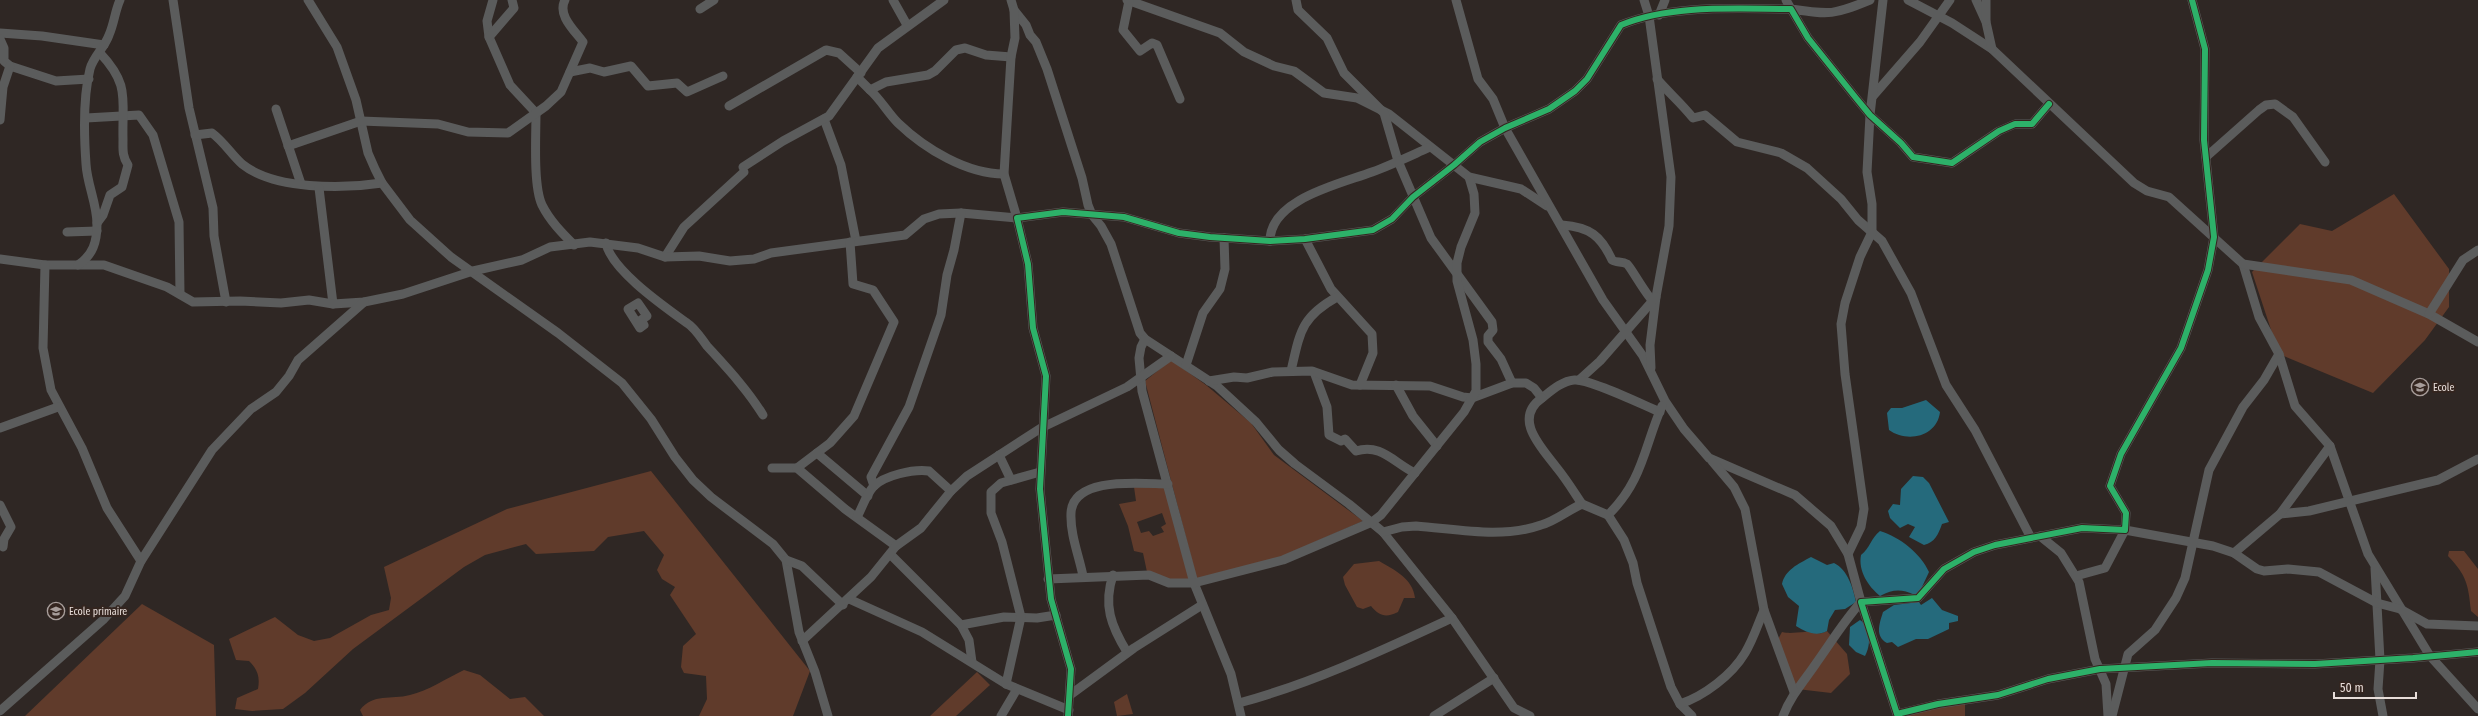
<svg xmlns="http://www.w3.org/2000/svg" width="2478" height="716" viewBox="0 0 2478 716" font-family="'Fira Sans Condensed',sans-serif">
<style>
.green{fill:#603b2b;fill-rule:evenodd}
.water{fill:#256a7c}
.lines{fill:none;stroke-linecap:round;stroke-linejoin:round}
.minor{stroke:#5b5c5c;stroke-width:9}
.cycleway-casing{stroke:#34251f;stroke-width:8}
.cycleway{stroke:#2db169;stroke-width:6}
.labels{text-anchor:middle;stroke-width:4;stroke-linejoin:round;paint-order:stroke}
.poi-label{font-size:10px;fill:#e7ddd9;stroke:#34251f;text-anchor:start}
</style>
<rect width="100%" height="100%" fill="#2f2724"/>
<!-- green -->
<g class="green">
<path d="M 2394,194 L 2449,269 L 2449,307 L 2425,340 L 2373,393 L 2279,354 L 2252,272 L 2300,224 L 2332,231 Z"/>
<path d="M 1171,360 L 1206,385 L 1251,423 L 1274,455 L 1363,521 L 1283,556 L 1197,580 L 1145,381 Z"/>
<path d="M 651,471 L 810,671 L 793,716 L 699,716 L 707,699 L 706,676 L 684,673 L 681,667 L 683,646 L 696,634 L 670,595 L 675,587 L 662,579 L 657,570 L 664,555 L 644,531 L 608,537 L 594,551 L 536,554 L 526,544 L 485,555 L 464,567 L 353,649 L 305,693 L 283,709 L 252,711 L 235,709 L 237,698 L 258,689 C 260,677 258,670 249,661 L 236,660 L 229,639 L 275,617 L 298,635 L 314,641 L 330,638 L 371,615 L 389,610 L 391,598 L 384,567 L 507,509 Z"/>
<path d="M 1167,486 L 1191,580 L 1170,581 L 1147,572 L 1143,553 L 1134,551 L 1128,526 L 1119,504 L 1136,501 L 1134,487 ZM 1162,513 L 1166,524 L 1161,527 L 1164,532 L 1153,536 L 1149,531 L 1141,533 L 1137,522 Z"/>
<path d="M 2449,551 L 2464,551 L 2478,569 L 2478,617 L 2471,611 C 2468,584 2467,576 2448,556 Z"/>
<path d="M 1379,561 C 1395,570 1413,579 1415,598 L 1404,598 L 1398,612 C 1386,618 1379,616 1371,606 L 1363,609 L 1357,607 L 1345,585 L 1343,577 L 1354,564 Z"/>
<path d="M 142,604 L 214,645 L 216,716 L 25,716 Z"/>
<path d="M 1827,631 L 1847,654 L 1850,674 L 1831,693 L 1797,689 L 1776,643 L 1782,632 C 1791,634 1796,632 1805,632 C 1814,631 1818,636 1827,631 Z"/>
<path d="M 464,670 L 480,675 L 510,699 L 525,697 L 544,716 L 363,716 L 360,710 C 373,693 391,700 410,695 C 428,691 447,678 464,670 Z"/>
<path d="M 977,672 L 990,685 L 956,716 L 930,716 Z"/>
<path d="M 1127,694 L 1133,714 L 1117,716 L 1114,702 Z"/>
<path d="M 1965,701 L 1965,716 L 1899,716 Z"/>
</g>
<!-- water -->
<g class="water">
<path d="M 1926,400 L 1940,412 C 1937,437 1907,443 1889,430 L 1887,413 L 1891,408 L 1902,408 Z"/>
<path d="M 1913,476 L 1923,477 L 1929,483 L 1949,522 L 1942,524 C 1938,535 1935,542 1924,545 L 1909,537 L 1915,527 L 1908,524 L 1900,528 L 1890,518 L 1888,511 L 1893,504 L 1900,505 L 1901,489 Z"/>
<path d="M 1880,531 C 1900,537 1921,554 1929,572 L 1921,589 L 1915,595 C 1901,589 1894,589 1880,596 C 1868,586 1858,571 1861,555 C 1870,548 1871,538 1880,531 Z"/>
<path d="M 1811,557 L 1827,565 L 1834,563 C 1848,570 1853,588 1856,602 L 1845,609 L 1835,610 L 1829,620 L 1827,631 C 1816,637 1806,632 1796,626 L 1799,606 L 1788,597 L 1782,584 C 1785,570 1798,564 1811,557 Z"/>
<path d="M 1932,598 L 1942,610 L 1958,616 L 1958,621 L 1949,623 L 1949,629 L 1928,639 L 1916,639 L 1898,647 L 1892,642 L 1887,643 C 1875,636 1879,625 1883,612 L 1894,605 L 1919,602 L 1921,605 Z"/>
<path d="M 1860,620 C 1871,628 1871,645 1865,656 L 1856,652 L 1849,645 L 1850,627 Z"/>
</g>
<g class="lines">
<!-- minor -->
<g class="minor">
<path d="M 173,0 L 189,108 L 213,208 L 214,236 L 226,302"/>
<path d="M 308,0 L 337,47 L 356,100 L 368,153 L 375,169 L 382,183 L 410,220 L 451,257 L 558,333 L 622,383 L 651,419 L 675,457 L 693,480 L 711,497 L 773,544 L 786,560 L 799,632 L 815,672 L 828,716"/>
<path d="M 493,0 L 487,21 L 489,37 L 510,85 L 536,113 C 536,135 533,186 542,205 C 550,221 562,233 574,245"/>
<path d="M 893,0 L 907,25"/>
<path d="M 1011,0 L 1014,10 L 1026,25 L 1030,35 L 1036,42 L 1047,69 L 1082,178 L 1088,205 L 1092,215 L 1101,226 L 1111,244 L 1140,333 L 1145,339 L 1217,386 L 1256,422 L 1279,450 L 1295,464 L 1349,504 L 1383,532 L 1452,618 L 1514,708 L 1530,716"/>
<path d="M 1127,0 L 1220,33 L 1244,52 L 1274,66 L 1294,71 L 1324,93 L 1357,98 L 1389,114 L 1469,177 L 1521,189 L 1547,206"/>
<path d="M 1296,0 L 1298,10 L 1327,38 L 1344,73 L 1384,113 L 1398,161 L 1431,238 L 1492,322 L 1493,330 L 1488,336 L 1488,342 L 1501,359 L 1512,383"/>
<path d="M 1456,0 L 1478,79 L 1493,99 L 1505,128 L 1603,300 L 1643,356 L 1665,401 L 1684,429 L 1709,458 L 1795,495 L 1831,526 L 1848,554 L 1861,602 C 1844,621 1832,641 1817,662 C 1805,680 1791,695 1783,716"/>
<path d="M 1644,0 L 1649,16 L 1671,177 L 1669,226 L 1656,297 L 1650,345 L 1651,368"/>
<path d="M 1786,0 L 1791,9 C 1831,15 1833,15 1870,0"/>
<path d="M 1908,0 L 1952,23 L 1992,49 L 2134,183 L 2147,191 L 2169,197 L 2243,264 L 2259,317 L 2279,354 L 2295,406 L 2330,446 L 2368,554 L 2430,656 L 2478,709"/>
<path d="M 1976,0 L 1986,22 L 1992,49"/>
<path d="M 2192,0 L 2205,49 L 2204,140 L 2214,237 L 2208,270 L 2181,348 L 2121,454 L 2110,486 L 2126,513 L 2125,530 L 2082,528 L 1995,545 L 1974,552 L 1944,569 L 1918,598 L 1861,602 L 1897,714 L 1938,704 L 1998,695 L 2048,679 L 2100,669 L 2212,663 L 2315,664 L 2413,658 L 2478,652"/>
<path d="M 1129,1 L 1123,30 L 1140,51 L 1152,43 L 1157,45 L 1180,99"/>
<path d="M 700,9 L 714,0"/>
<path d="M 1659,15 L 1665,0"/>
<path d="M 1986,21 L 1986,0"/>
<path d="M 0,33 L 42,36 L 104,45"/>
<path d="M 489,37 L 514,8 L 512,0"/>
<path d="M 0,39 L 4,48 L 4,61 L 10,66 L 56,81 L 89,79"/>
<path d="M 570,72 L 590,68 L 604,72 L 631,66 L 648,86 L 677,83 L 687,92 L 723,76"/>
<path d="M 857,77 L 870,90 L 886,82 L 928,75 L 935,71 L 956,50 L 965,48 L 986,55 L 1011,57"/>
<path d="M 1657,79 C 1669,93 1681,103 1693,118 L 1705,115 L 1737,142 L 1781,153 L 1807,168 L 1841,199 L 1858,220 L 1882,241 L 1911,293 L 1946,385 L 1975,430 L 2030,536"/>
<path d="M 870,90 C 881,100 888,113 898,123 C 925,149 967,174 1004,174"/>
<path d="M 1873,96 L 1920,42 L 1950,0"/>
<path d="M 729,106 L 826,50 L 839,53 L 861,73"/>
<path d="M 276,109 L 301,184"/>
<path d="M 86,118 L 139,115 L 153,135 L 179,222 L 180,294"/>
<path d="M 824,119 L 841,165 L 856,241"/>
<path d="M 0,120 L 3,87 L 10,66"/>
<path d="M 195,135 L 212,133 C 224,142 231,154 242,164 C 274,190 343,189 382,183"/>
<path d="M 288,146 L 361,121 L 438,124 L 468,132 L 508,133 L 546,106 L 561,92 L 583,42 C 574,30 557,15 565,0"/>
<path d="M 2206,157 L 2259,110 L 2266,105 L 2275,104 L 2293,117 L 2325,162"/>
<path d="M 743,167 L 783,141 L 829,116 L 878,48 L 944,0"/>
<path d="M 319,188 L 333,304"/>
<path d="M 97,223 L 103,215 L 110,195 L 122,187 L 128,165 C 122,156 123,149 123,139 C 122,98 130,85 100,53"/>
<path d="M 1562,225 C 1590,227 1601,236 1612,260 C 1616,263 1622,261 1627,264 C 1630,266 1645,293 1652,300"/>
<path d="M 67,232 L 97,231"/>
<path d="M 1305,239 L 1331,289 L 1372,334 L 1373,353 L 1360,385"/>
<path d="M 1270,241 C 1270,199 1340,184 1372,172 C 1391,165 1410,156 1428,148"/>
<path d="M 606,243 C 611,270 665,307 687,323 C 695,328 701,338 707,346 C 727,368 747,389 763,415"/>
<path d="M 665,257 L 684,227 L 744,172"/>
<path d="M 0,259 L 45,265 L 104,265 L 167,287 L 193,302 L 240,301 L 281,303 L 309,300 L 333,304 L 364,302 L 403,294 L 473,271 L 522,260 L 550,247 L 590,242 L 638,248 L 665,257 L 699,256 L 730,261 L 754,259 L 771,253 L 905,235 L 924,219 L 939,214 L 961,213 L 1017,218 L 1004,174 L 1011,57 L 1015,38 L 1014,10"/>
<path d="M 2243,264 L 2351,280 L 2429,314 L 2478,342"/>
<path d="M 45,265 L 43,348 L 51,390 L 82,448 L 107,508 L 141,561"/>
<path d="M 78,265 C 93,255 97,242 97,224 C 97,204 87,184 86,164 C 84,136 83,97 90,69 C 93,57 105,47 109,35 C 114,24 115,11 120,0"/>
<path d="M 638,303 L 647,316 L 641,320 L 644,325 L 640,328 L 628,309 Z"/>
<path d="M 2429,314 L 2463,260 L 2478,250"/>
<path d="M 1145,339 L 1141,347 L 1139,358 L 1142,391 L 1194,583 L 1231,674 L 1241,716"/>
<path d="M 1186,365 L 1203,313 L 1220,289 L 1225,269 L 1224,238"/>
<path d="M 1291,371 C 1300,332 1301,317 1337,297"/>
<path d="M 1314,372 L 1327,407 L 1329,435 L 1341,441 L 1345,439 L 1356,451 C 1381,443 1394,463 1415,473"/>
<path d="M 1579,380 L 1600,361 L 1656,297"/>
<path d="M 1209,381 L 1234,377 L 1247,378 L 1273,372 L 1312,371 L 1352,385 L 1430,386 L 1463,397 L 1472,398 L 1512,383 L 1526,383 L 1534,388 L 1542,398 C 1551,391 1562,381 1574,380 C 1588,378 1643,405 1660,412"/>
<path d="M 1396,385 L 1413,416 L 1437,446"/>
<path d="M 1542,398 C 1512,419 1542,448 1557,468 C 1566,479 1574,492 1582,504"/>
<path d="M 1662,406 C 1644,447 1643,481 1608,515 L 1624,540 L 1633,563 L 1637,583 L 1671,687 L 1680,704 L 1692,716"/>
<path d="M 0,428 L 58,407"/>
<path d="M 817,453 L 868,496"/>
<path d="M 999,455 L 1011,480"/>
<path d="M 1712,461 L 1734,487 L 1745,509 L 1764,610 L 1794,692"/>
<path d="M 772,468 L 797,468 L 845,509 L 896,546"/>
<path d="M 797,468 L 830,443 L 854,416 L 894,322 L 873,290 L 853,284 L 850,242"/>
<path d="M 874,486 L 871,477 L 909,407 L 941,315 L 947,275 L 954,250 L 961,213"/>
<path d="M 0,505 L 11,527 L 4,539 L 3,547"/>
<path d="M 2280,514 L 2309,511 L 2438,480 L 2478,459"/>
<path d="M 857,517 C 862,508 866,495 873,487 C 884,475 914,469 929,471 L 951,491"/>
<path d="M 1383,532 L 1402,527 L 1416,526 C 1456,529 1502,539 1541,525 C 1556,521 1568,510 1582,504 L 1608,515"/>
<path d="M 2040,536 L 2061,553 L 2079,582 L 2095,659 L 2106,684 L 2108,716"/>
<path d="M 2234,553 L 2280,514 L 2330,446"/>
<path d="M 890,554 L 961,625 L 969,640 L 972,662"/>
<path d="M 1848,554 L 1861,527 L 1864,509 L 1845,374 L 1841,324 L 1845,303 L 1860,257 L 1872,232 L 1872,204 L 1867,172 L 1870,115 L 1883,0"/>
<path d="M 786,560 L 802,566 L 843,605"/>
<path d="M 2375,568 L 2380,660 L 2378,689 L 2383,716"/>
<path d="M 1113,575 C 1103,605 1111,626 1127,652"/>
<path d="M 1083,576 C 1079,556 1070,534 1071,513 C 1073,475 1143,484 1168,484"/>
<path d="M 2076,576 L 2105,568 L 2125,530 L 2213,546 L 2234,553 L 2257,569 L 2264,571 L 2288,569 L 2319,572 L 2377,603 L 2400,609 L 2427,624 L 2478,626"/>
<path d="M 1048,579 L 1149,575 L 1169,583 L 1194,583 L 1283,560 L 1372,522 L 1381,515 L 1464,412 L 1476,391 L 1476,364 L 1473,340 L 1457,281 L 1457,263 L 1461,247 L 1475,213 L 1474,194 L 1469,177"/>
<path d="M 849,599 L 922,632 L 1006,684 L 1069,710"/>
<path d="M 961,625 L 1004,617 L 1037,618 L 1056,615"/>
<path d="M 802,641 L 871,577 L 896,546 L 921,528 L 951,491 L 967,476 L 1041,428 L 1127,387 L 1171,356"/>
<path d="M 1006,684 L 1021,617 L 1002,542 L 991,513 L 991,492 L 1001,483 L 1040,472"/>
<path d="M 1070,695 L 1134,648 L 1202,605"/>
<path d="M 1239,703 C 1313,683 1383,650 1452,618"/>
<path d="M 1680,704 C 1704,696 1732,675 1745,653 C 1753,640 1758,624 1764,610"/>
<path d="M 0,711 L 103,620 L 125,596 L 141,561 L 212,450 L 251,409 L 276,392 L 289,376 L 298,360 L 364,302"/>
<path d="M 1001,716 L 1017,689"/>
<path d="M 1068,716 L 1071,669 L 1051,599 L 1040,489 L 1046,376 L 1033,328 L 1028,264 L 1017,218 L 1063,212 L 1124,217 L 1179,233 L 1210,237 L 1270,241 L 1305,239 L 1373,230 L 1392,219 L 1413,197 L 1454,165 L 1480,142 L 1505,128 L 1549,109 L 1575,91 L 1587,79 L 1621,25 C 1672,4 1737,9 1791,9 L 1808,38 L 1856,98 L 1870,115 L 1901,143 L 1913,157 L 1952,163 L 1999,131 L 2015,124 L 2032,124 L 2049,104"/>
<path d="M 1434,716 L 1494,678"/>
<path d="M 2112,716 L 2128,654 L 2155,630 L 2176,598 L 2185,578 L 2209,470 L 2243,407 L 2264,380 L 2279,354"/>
</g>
<defs>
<g id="cycleway">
<path d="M 2192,0 L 2205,49 L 2204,140 L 2214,237 L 2208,270 L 2181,348 L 2121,454 L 2110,486 L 2126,513 L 2125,530 L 2082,528 L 1995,545 L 1974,552 L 1944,569 L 1918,598 L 1861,602 L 1897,714 L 1938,704 L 1998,695 L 2048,679 L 2100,669 L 2212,663 L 2315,664 L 2413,658 L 2478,652"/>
<path d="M 1068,716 L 1071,669 L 1051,599 L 1040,489 L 1046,376 L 1033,328 L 1028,264 L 1017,218 L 1063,212 L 1124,217 L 1179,233 L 1210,237 L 1270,241 L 1305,239 L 1373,230 L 1392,219 L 1413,197 L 1454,165 L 1480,142 L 1505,128 L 1549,109 L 1575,91 L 1587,79 L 1621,25 C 1672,4 1737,9 1791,9 L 1808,38 L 1856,98 L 1870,115 L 1901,143 L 1913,157 L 1952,163 L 1999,131 L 2015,124 L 2032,124 L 2049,104"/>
</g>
</defs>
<!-- cycleway casing -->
<use href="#cycleway" class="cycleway-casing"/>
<!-- cycleway -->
<use href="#cycleway" class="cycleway"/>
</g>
<!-- icons -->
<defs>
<symbol id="school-ring" viewBox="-11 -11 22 22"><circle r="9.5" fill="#34251f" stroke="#a79d9a" stroke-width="1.5"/><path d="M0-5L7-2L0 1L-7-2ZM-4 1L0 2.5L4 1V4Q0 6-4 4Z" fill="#a79d9a"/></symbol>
</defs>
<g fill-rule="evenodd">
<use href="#school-ring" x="2410" y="377" width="20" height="20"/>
<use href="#school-ring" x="46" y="601" width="20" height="20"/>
</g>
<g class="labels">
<!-- poi labels -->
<g class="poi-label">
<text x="2433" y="391">Ecole</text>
<text x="69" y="615">Ecole primaire</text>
</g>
</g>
<!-- scale -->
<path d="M2334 692v6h82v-6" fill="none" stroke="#e7ddd9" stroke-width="2"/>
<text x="2340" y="692" font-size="12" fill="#e7ddd9" stroke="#34251f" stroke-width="3" paint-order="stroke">50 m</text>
</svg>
